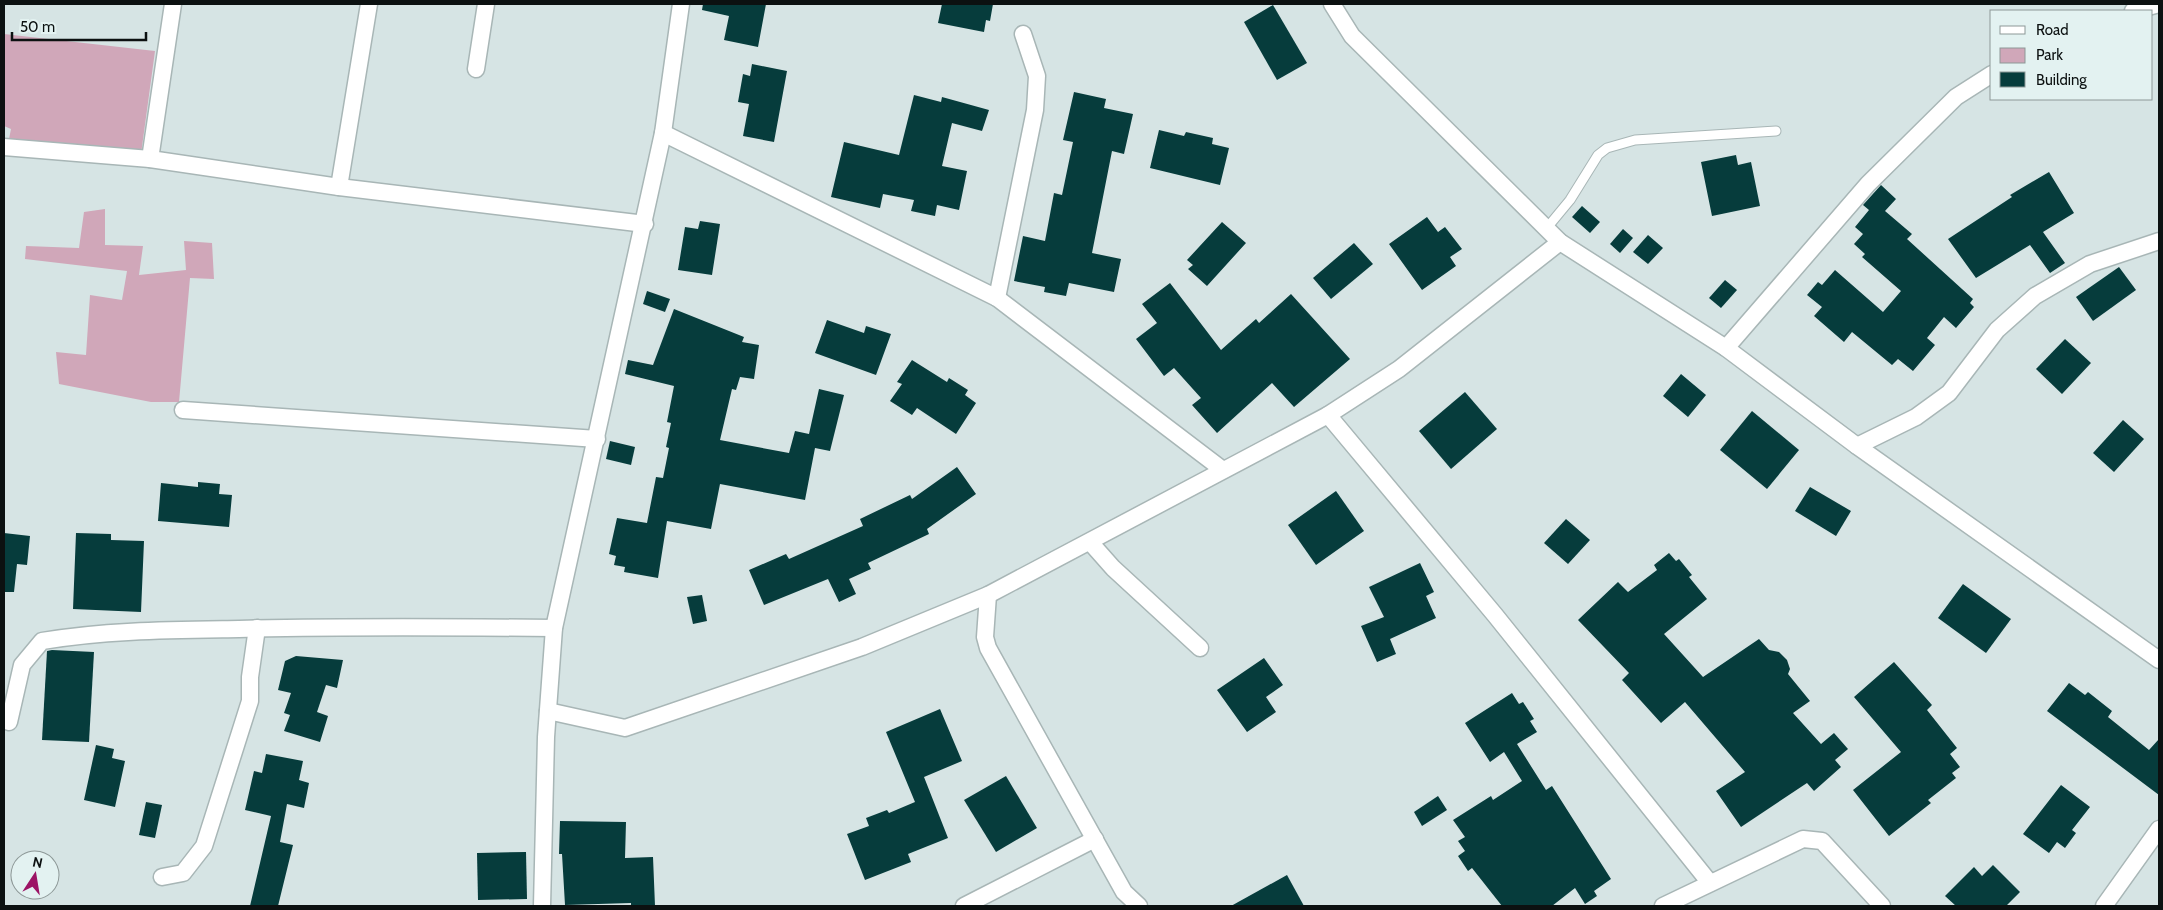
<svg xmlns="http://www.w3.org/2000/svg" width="2163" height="910" viewBox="0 0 2163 910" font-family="Cabin,sans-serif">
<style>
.green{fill:#d0a7b9}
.building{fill:#063c3c}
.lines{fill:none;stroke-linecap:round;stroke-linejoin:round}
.service-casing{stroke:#a8b6b6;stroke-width:11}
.minor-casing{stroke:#a8b6b6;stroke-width:19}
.service{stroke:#fff;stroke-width:9}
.minor{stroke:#fff;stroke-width:16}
</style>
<rect width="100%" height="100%" fill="#d6e4e4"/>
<!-- green -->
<g class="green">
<path d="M 4,34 L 155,51 L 141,154 L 8,144 L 11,129 L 4,126 Z"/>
<path d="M 105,209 L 105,245 L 143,246 L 139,275 L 186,270 L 184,241 L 212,243 L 214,279 L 190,278 L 179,402 L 151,402 L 59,384 L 56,352 L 86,355 L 90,295 L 122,300 L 127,271 L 25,259 L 26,246 L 79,248 L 84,212 Z"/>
</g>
<!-- building -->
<g class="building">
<path d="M 703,4 L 766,4 L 758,47 L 724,40 L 729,16 L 702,10 Z"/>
<path d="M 942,4 L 993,4 L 990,21 L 986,20 L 984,32 L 938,23 Z"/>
<path d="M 1273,5 L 1307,63 L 1277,80 L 1244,22 Z"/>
<path d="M 752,64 L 787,71 L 774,142 L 743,136 L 749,104 L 738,102 L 743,74 L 750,76 Z"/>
<path d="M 1074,92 L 1106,99 L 1104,108 L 1133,114 L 1124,154 L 1112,151 L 1092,253 L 1121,259 L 1114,292 L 1069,283 L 1066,296 L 1044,292 L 1045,287 L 1014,281 L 1023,236 L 1045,241 L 1054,193 L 1062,195 L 1073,142 L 1063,140 Z"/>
<path d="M 914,95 L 941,102 L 942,97 L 989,110 L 982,131 L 952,123 L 942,166 L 967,171 L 959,210 L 937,205 L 935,216 L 911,211 L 914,200 L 883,194 L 880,208 L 831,197 L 844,142 L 899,155 Z"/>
<path d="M 1159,130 L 1184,136 L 1186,132 L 1213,138 L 1212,144 L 1229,148 L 1220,185 L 1150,168 Z"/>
<path d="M 1736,155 L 1738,165 L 1751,162 L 1760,206 L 1712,216 L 1701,162 Z"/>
<path d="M 2049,172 L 2074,213 L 2043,232 L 2065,263 L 2050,273 L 2030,245 L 1976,278 L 1948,239 L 2012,197 L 2010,195 Z"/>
<path d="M 1881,185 L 1896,199 L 1885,211 L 1912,234 L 1907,239 L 1973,299 L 1970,303 L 1974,307 L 1956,328 L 1944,317 L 1927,338 L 1935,345 L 1913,371 L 1898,359 L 1892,365 L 1852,332 L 1844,342 L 1814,316 L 1822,307 L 1807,295 L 1818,282 L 1822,285 L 1835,270 L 1883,312 L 1901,291 L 1862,257 L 1865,254 L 1854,244 L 1863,234 L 1855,227 L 1869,210 L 1863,205 Z"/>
<path d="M 1582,206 L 1600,222 L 1590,233 L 1572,217 Z"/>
<path d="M 1427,217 L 1438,232 L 1445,227 L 1462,249 L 1450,257 L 1456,266 L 1422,290 L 1389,244 Z"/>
<path d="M 700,221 L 720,224 L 712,275 L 678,270 L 685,227 L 698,229 Z"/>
<path d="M 1222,222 L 1246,243 L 1207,286 L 1188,269 L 1193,265 L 1187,260 Z"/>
<path d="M 1623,229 L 1633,238 L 1620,253 L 1610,244 Z"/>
<path d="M 1648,235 L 1663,248 L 1648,264 L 1633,252 Z"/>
<path d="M 1354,243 L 1373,264 L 1331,299 L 1313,278 Z"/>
<path d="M 2119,267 L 2136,290 L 2093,321 L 2076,297 Z"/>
<path d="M 1725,280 L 1737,290 L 1721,308 L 1709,298 Z"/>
<path d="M 1170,283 L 1221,350 L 1256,319 L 1259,323 L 1291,294 L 1350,359 L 1294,407 L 1272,383 L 1217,433 L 1192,405 L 1201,398 L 1174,368 L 1164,376 L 1136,339 L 1157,323 L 1142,304 Z"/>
<path d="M 647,291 L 670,299 L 665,312 L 643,304 Z"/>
<path d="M 674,309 L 744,337 L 742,342 L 759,345 L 754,379 L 740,377 L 736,390 L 732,389 L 720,440 L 789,453 L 795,431 L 809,434 L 819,389 L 844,395 L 830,451 L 815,448 L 805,500 L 720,484 L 711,529 L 667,521 L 658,578 L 624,572 L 625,567 L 614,565 L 616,556 L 609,554 L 617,518 L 647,523 L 656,477 L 663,478 L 669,448 L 666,447 L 671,423 L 667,422 L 674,386 L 625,374 L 628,360 L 653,365 Z"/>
<path d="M 827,320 L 864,333 L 866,326 L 891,334 L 876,375 L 815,353 Z"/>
<path d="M 2065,339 L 2091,363 L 2062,394 L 2036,369 Z"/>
<path d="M 912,360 L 947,382 L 949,378 L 968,390 L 965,395 L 976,403 L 956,434 L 917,408 L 912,415 L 890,401 L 902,384 L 897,382 Z"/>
<path d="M 1681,374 L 1706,395 L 1688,417 L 1663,396 Z"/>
<path d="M 1465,392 L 1497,429 L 1451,469 L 1419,431 Z"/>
<path d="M 1752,411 L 1799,450 L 1767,489 L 1720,450 Z"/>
<path d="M 2123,420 L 2144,439 L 2114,472 L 2093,453 Z"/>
<path d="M 610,441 L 635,447 L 631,465 L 606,459 Z"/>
<path d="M 957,467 L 976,494 L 927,529 L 929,534 L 868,563 L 871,569 L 849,579 L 856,594 L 839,602 L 828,579 L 764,605 L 749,570 L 786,554 L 789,559 L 863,526 L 860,519 L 910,495 L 912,499 Z"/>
<path d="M 198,482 L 220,484 L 219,494 L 232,495 L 229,527 L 158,521 L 161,483 L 198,487 Z"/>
<path d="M 1810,487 L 1851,511 L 1836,536 L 1795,511 Z"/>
<path d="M 1336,491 L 1364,531 L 1316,565 L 1288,525 Z"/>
<path d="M 1566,519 L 1590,540 L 1568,564 L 1544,543 Z"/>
<path d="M 4,533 L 30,536 L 27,565 L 17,564 L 14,592 L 4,592 Z"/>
<path d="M 76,533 L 111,534 L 111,540 L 144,541 L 141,612 L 73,609 Z"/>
<path d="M 1669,553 L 1676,561 L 1679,559 L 1692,575 L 1689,577 L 1707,599 L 1664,634 L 1703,677 L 1759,639 L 1769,650 L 1779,652 L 1787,660 L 1790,669 L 1788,674 L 1810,701 L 1793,713 L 1821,744 L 1834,733 L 1848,749 L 1835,760 L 1841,767 L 1814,791 L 1807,783 L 1741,827 L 1716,791 L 1745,772 L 1685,702 L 1661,723 L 1622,680 L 1629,673 L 1578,620 L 1618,582 L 1628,592 L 1657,570 L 1654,565 Z"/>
<path d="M 1420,563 L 1434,592 L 1426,596 L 1436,618 L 1390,639 L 1396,654 L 1377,662 L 1361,626 L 1384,617 L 1369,587 Z"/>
<path d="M 1963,584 L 2011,619 L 1986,653 L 1938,618 Z"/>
<path d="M 702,595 L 707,621 L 693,624 L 687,597 Z"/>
<path d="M 52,650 L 94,652 L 89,742 L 42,740 L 47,651 Z"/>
<path d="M 296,656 L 343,660 L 337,688 L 326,685 L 317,712 L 328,716 L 320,742 L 284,731 L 290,715 L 284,713 L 291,693 L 278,690 L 285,661 Z"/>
<path d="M 1264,658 L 1283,685 L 1266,697 L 1276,712 L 1247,732 L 1217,690 Z"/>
<path d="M 1894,662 L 1932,705 L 1927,710 L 1957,748 L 1950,754 L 1960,767 L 1952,773 L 1956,778 L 1928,800 L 1931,803 L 1889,836 L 1853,790 L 1901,752 L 1854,697 Z"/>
<path d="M 2069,683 L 2085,695 L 2088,692 L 2112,711 L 2108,717 L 2149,750 L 2159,739 L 2159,795 L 2047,711 Z"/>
<path d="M 1512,693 L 1519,704 L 1523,702 L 1534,719 L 1530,721 L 1537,732 L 1517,744 L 1546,790 L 1552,786 L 1611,879 L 1594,891 L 1597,896 L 1585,904 L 1575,888 L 1552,906 L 1502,906 L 1472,868 L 1468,871 L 1458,856 L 1465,851 L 1458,841 L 1465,837 L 1453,820 L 1491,796 L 1493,800 L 1522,781 L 1504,752 L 1490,762 L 1465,723 Z"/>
<path d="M 940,709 L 962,761 L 924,777 L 948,838 L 908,854 L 911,862 L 865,880 L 847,834 L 869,826 L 866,818 L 887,810 L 889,813 L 915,802 L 886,732 Z"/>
<path d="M 96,745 L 114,749 L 112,758 L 125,761 L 115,807 L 84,800 Z"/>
<path d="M 266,754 L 303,761 L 299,780 L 309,783 L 304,808 L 287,804 L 280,842 L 293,845 L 278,906 L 250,906 L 271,816 L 245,810 L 254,771 L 262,773 Z"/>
<path d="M 1006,776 L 1037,828 L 996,852 L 964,800 Z"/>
<path d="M 2061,785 L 2090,807 L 2072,830 L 2076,833 L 2065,848 L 2057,842 L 2049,853 L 2023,834 Z"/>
<path d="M 1438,796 L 1447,810 L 1422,826 L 1414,812 Z"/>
<path d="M 146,802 L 162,805 L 155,838 L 139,835 Z"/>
<path d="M 560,821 L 626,822 L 625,858 L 653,857 L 655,906 L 631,906 L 631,903 L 565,905 L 562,854 L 559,854 Z"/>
<path d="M 526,852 L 527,899 L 478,900 L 477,853 Z"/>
<path d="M 1993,865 L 2020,892 L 2006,906 L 1956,906 L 1945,896 L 1974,867 L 1982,876 Z"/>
<path d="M 1287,875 L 1304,906 L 1231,906 Z"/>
</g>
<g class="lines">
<defs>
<path id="service" d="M 1546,229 L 1570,200 L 1598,155 L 1607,148 L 1635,140 L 1776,131"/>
<g id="minor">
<path d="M 1332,4 L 1352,36 L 1560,242 L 1726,348 L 1857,446 L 2159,660"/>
<path d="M 2133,11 L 2159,4"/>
<path d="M 476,69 L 486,4"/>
<path d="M 663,133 L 997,298 L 1223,470"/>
<path d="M 4,147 L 150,159 L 339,187 L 645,224"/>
<path d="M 150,159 L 173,4"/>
<path d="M 339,187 L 369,4"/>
<path d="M 997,298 L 1035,110 L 1037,76 L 1023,34"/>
<path d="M 1726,348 L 1868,184 L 1956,97 L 1992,74"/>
<path d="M 183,410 L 597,439"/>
<path d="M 1328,415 L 1495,615 L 1710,883"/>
<path d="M 1857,446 L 1916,417 L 1949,393 L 1997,330 L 2035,296 L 2090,264 L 2159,241"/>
<path d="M 1090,542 L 1113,568 L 1200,648"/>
<path d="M 988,595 L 985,637 L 988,648 L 1124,892 L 1139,906"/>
<path d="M 548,711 L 625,728 L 862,647 L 988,595 L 1328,415 L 1399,369 L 1560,242"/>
<path d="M 9,722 L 22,665 L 42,641 C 107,630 173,630 239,629 C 344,626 449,627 554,628"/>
<path d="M 162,877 L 183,873 L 204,846 L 250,701 L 250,677 L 257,628"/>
<path d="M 542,906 L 546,737 L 554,628 L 663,133 L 681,4"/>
<path d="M 964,906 L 1095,839"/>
<path d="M 1663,906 L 1803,839 L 1822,841 L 1882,906"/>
<path d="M 2104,906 L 2159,829"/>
</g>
</defs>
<!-- service casing -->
<use href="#service" class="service-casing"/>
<!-- minor casing -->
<use href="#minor" class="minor-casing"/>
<!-- service -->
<use href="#service" class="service"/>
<!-- minor -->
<use href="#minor" class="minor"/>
</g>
<!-- border -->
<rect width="2163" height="910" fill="none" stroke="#0c1111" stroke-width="10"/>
<!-- legend -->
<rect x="1990" y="10" width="162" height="90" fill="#e3f2f1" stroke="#8d9897"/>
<rect x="2000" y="26" width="25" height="8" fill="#ffffff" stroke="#8d9897"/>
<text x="2036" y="35" font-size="15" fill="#0c1111">Road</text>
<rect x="2000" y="48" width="25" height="15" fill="#d0a7b9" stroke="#8d9897"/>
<text x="2036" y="60" font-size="15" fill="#0c1111">Park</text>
<rect x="2000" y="72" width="25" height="15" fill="#063c3c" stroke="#8d9897"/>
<text x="2036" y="85" font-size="15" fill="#0c1111">Building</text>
<!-- north arrow -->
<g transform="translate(35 875) rotate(12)"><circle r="24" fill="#e3f2f1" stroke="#8d9897"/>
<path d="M0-4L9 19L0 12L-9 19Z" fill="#9c1465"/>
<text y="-8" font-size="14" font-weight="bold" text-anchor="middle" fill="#0c1111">N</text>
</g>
<!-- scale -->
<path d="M12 32v8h134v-8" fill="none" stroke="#0c1111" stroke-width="2.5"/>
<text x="20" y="32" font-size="15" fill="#0c1111" stroke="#e3f2f1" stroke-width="4" paint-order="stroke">50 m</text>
</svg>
